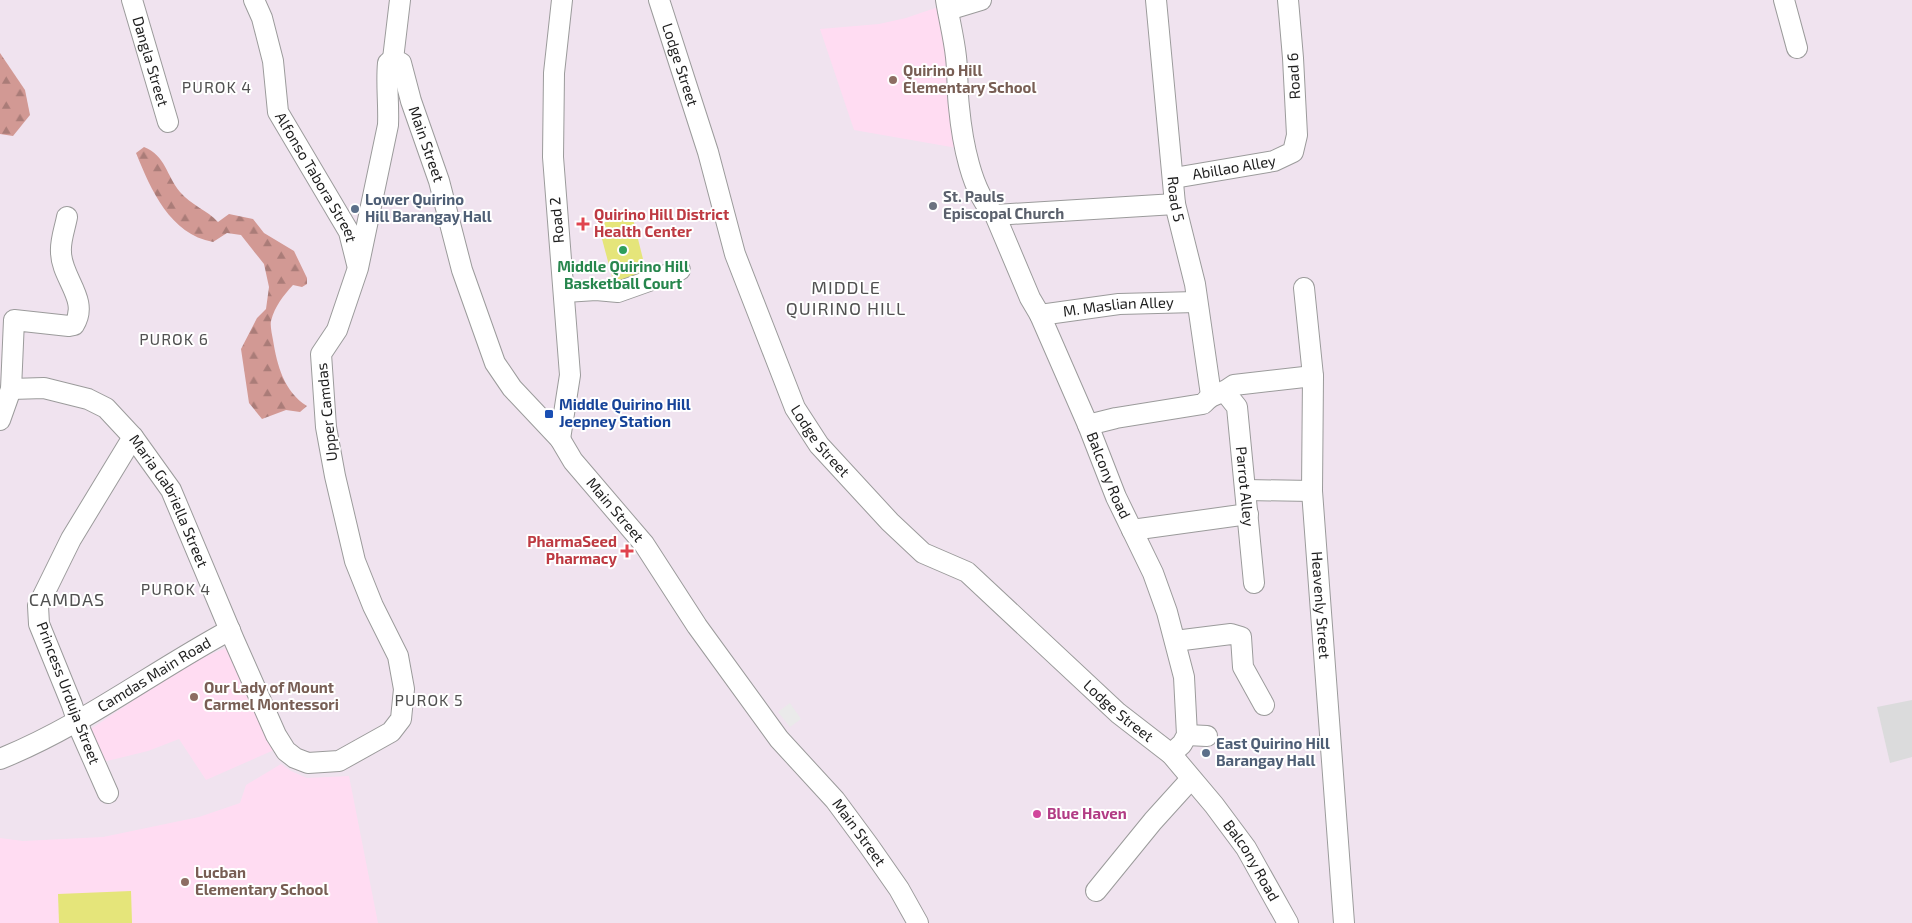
<svg xmlns="http://www.w3.org/2000/svg" width="1912" height="923" viewBox="0 0 1912 923" font-family="'Exo 2',sans-serif">
<style>
.residential{fill:#dbdbdc}
.education{fill:#ffdcf2}
.forest{fill:url(#forest-firs)}
.pitch{fill:#e5e57a}
.parking{fill:#eaeaea}
.lines{fill:none;stroke-linecap:round;stroke-linejoin:round}
.minor-casing{stroke:#9b9b9b;stroke-width:22}
.minor{stroke:#fff;stroke-width:20}
.education-dot{fill:#8d6e63;stroke:#fff;stroke-width:2}
.worship-dot{fill:#6b7280;stroke:#fff;stroke-width:2}
.service-dot{fill:#5c6f8a;stroke:#fff;stroke-width:2}
.health-dot{fill:#e0444e;stroke:#fff;stroke-width:2}
.leisure-dot{fill:#2e9e5b;stroke:#fff;stroke-width:2}
.transit-dot{fill:#1a4fb4;stroke:#fff;stroke-width:2}
.hotel-dot{fill:#d1479c;stroke:#fff;stroke-width:2}
.labels{text-anchor:middle;stroke-width:4;stroke-linejoin:round;paint-order:stroke}
.street-label{font-size:15px;fill:#1e1e1e;stroke:#fff}
.education-label{font-size:15px;font-weight:bold;fill:#785e54;stroke:#fff;text-anchor:start}
.worship-label{font-size:15px;font-weight:bold;fill:#5b616d;stroke:#fff;text-anchor:start}
.service-label{font-size:15px;font-weight:bold;fill:#4e5e75;stroke:#fff;text-anchor:start}
.health-label{font-size:15px;font-weight:bold;fill:#be3a42;stroke:#fff;text-anchor:start}
.leisure-label{font-size:15px;font-weight:bold;fill:#27864d;stroke:#fff}
.transit-label{font-size:15px;font-weight:bold;fill:#164399;stroke:#fff;text-anchor:start}
.hotel-label{font-size:15px;font-weight:bold;fill:#b23c85;stroke:#fff;text-anchor:start}
.neighbourhood-label{font-size:16px;letter-spacing:1px;fill:#515151;stroke:#fff}
.quarter-label{font-size:18px;letter-spacing:1px;fill:#515151;stroke:#fff}
</style>
<defs>
<pattern id="forest-firs" width="22" height="20" patternUnits="userSpaceOnUse" patternTransform="scale(1.25)"><rect width="22" height="20" fill="#d29994"/><path d="M5 1l3.5 6h-7zM16 11l3.5 6h-7z" fill="#aa7c78"/></pattern>
</defs>
<rect width="100%" height="100%" fill="#f0e3ef"/>
<!-- residential -->
<path class="residential" d="M 1912,700 L 1912,757 L 1890,763 L 1877,707 Z"/>
<!-- education -->
<g class="education">
<path d="M 941,6 L 957,148 L 854,130 L 820,29 L 879,24 L 906,18 Z"/>
<path d="M 226,648 L 274,750 L 206,780 L 179,739 L 148,751 L 103,762 L 88,731 L 189,663 Z"/>
<path d="M 281,764 L 291,771 L 307,778 L 349,776 L 378,923 L 0,923 L 0,838 L 23,841 L 103,837 L 199,817 L 240,803 L 246,785 Z"/>
</g>
<!-- forest -->
<g class="forest">
<path d="M 0,53 L 25,90 L 30,115 L 13,136 L 0,134 Z"/>
<path d="M 144,147 C 166,156 166,175 180,192 C 191,205 207,210 218,222 L 229,214 L 253,219 L 264,233 L 294,251 L 307,278 L 307,284 L 302,287 L 293,285 C 283,296 275,306 271,321 C 270,326 272,334 273,340 C 277,365 284,392 307,406 L 300,412 L 286,410 L 262,419 L 249,403 L 241,349 L 257,318 L 266,309 L 269,287 L 264,264 L 241,235 L 227,233 L 213,242 C 170,234 151,190 136,153 Z"/>
</g>
<!-- pitch -->
<g class="pitch">
<path d="M 632,215 L 647,275 L 614,284 L 598,224 Z"/>
<path d="M 131,891 L 132,923 L 59,923 L 58,894 Z"/>
</g>
<!-- parking -->
<path class="parking" d="M 790,703 L 801,719 L 790,727 L 778,712 Z"/>
<g class="lines">
<defs>
<g id="minor">
<path id="s1" d="M 132,0 L 168,122"/>
<path id="s2" d="M 254,0 L 262,18 L 273,61 L 278,112 L 349,232 L 357,264"/>
<path id="s3" d="M 659,0 L 708,152 L 735,254 L 795,408 L 819,445 L 890,522 L 923,553 L 967,572 L 1118,713 L 1171,754 L 1214,805 L 1246,848 L 1288,923"/>
<path id="s4" d="M 946,0 C 949,19 954,38 956,57 C 958,74 957,91 959,107 C 962,139 971,193 995,215 L 1030,298 L 1040,315 L 1088,425 L 1116,497 L 1153,573 L 1167,612 L 1184,677 L 1187,735 L 1182,744 L 1171,754"/>
<path id="s5" d="M 1156,0 L 1175,204 L 1195,284 L 1211,395"/>
<path d="M 1784,0 L 1797,48"/>
<path d="M 948,10 L 981,0"/>
<path id="s6" d="M 393,59 L 401,63 L 411,101 L 439,181 L 462,270 L 495,363 L 512,388 L 560,439 L 573,461 L 644,544 L 697,626 L 779,739 L 835,800 L 869,846 L 899,889 L 918,923"/>
<path d="M 393,59 L 400,0"/>
<path id="s7" d="M 1174,178 L 1274,161 L 1293,152 L 1297,135 L 1293,58 L 1288,0"/>
<path d="M 995,215 L 1175,204"/>
<path id="s8" d="M 1304,288 L 1313,376 L 1312,491 L 1344,923"/>
<path d="M 565,292 L 596,290 L 618,292 L 680,270"/>
<path id="s9" d="M 1040,315 L 1119,304 L 1196,302"/>
<path id="s10" d="M 11,389 L 44,388 L 88,399 L 106,408 L 133,437 L 171,490 L 234,640 L 276,735 L 286,751 L 295,758 L 308,763 L 339,761 L 391,732 L 401,719 L 404,689 L 398,656 L 373,606 L 355,561 L 335,476 L 326,427 L 321,354 L 337,330 L 358,268 L 388,125 C 389,104 386,84 388,63 L 393,59"/>
<path id="s11" d="M 1225,392 L 1237,407 L 1254,583"/>
<path d="M 0,420 L 11,389 L 14,320 L 69,326 L 74,325 C 90,300 61,278 61,252 C 60,241 65,228 67,217"/>
<path d="M 1088,425 L 1116,418 L 1203,404 C 1214,391 1221,396 1234,385 L 1313,376"/>
<path d="M 560,439 L 570,375 L 553,157 L 554,73 L 562,0"/>
<path d="M 1246,490 L 1312,491"/>
<path d="M 1132,530 L 1248,514"/>
<path d="M 1175,641 L 1231,634 L 1241,637 L 1243,667 L 1264,705"/>
<path d="M 1187,735 L 1207,736"/>
<path id="s12" d="M 0,759 C 82,726 152,672 230,630"/>
<path d="M 108,793 L 81,732 L 72,705 L 39,624 L 38,606 L 71,539 L 133,437"/>
<path d="M 1096,891 L 1153,821 L 1191,779"/>
</g>
</defs>
<!-- minor casing -->
<use href="#minor" class="minor-casing"/>
<!-- minor -->
<use href="#minor" class="minor"/>
</g>
<!-- markers -->
<g class="education-dot">
<circle cx="893" cy="80" r="5"/>
<circle cx="194" cy="697" r="5"/>
<circle cx="185" cy="882" r="5"/>
</g>
<circle class="worship-dot" cx="933" cy="206" r="5"/>
<g class="service-dot">
<circle cx="355" cy="209" r="5"/>
<circle cx="1206" cy="753" r="5"/>
</g>
<g class="health-dot">
<path d="M580.5 216.5h5v5h5v5h-5v5h-5v-5h-5v-5h5z"/>
<path d="M624.5 543.5h5v5h5v5h-5v5h-5v-5h-5v-5h5z"/>
</g>
<circle class="leisure-dot" cx="623" cy="250" r="5"/>
<rect class="transit-dot" x="544" y="409" width="10" height="10" rx="2.5"/>
<circle class="hotel-dot" cx="1037" cy="814" r="5"/>
<g class="labels">
<!-- street labels -->
<g class="street-label">
<text dy="5" stroke="none"><textPath href="#s1" startOffset="64">Dangla Street</textPath></text>
<text dy="5" stroke="none"><textPath href="#s3" startOffset="68">Lodge Street</textPath></text>
<text transform="translate(1294 76) rotate(-93)" y="5">Road 6</text>
<text dy="5" stroke="none"><textPath href="#s6" startOffset="94">Main Street</textPath></text>
<text dy="5" stroke="none"><textPath href="#s7" startOffset="61">Abillao Alley</textPath></text>
<text dy="5" stroke="none"><textPath href="#s2" startOffset="191">Alfonso Tabora Street</textPath></text>
<text dy="5" stroke="none"><textPath href="#s5" startOffset="200">Road 5</textPath></text>
<text transform="translate(557 220) rotate(-95)" y="5">Road 2</text>
<text dy="5" stroke="none"><textPath href="#s9" startOffset="79">M. Maslian Alley</textPath></text>
<text transform="translate(327 412) rotate(-96)" y="5">Upper Camdas</text>
<text dy="5" stroke="none"><textPath href="#s3" startOffset="472">Lodge Street</textPath></text>
<text dy="5" stroke="none"><textPath href="#s4" startOffset="508">Balcony Road</textPath></text>
<text dy="5" stroke="none"><textPath href="#s11" startOffset="99">Parrot Alley</textPath></text>
<text dy="5" stroke="none"><textPath href="#s10" startOffset="212">Maria Gabriella Street</textPath></text>
<text dy="5" stroke="none"><textPath href="#s6" startOffset="514">Main Street</textPath></text>
<text dy="5" stroke="none"><textPath href="#s8" startOffset="318">Heavenly Street</textPath></text>
<text dy="5" stroke="none"><textPath href="#s12" startOffset="176">Camdas Main Road</textPath></text>
<text transform="translate(68 693) rotate(69)" y="5">Princess Urduja Street</text>
<text dy="5" stroke="none"><textPath href="#s3" startOffset="878">Lodge Street</textPath></text>
<text dy="5" stroke="none"><textPath href="#s6" startOffset="919">Main Street</textPath></text>
<text dy="5" stroke="none"><textPath href="#s3" startOffset="1080">Balcony Road</textPath></text>
</g>
<!-- education labels -->
<g class="education-label">
<text x="903" y="76">Quirino Hill<tspan x="903" dy="17">Elementary School</tspan></text>
<text x="204" y="693">Our Lady of Mount<tspan x="204" dy="17">Carmel Montessori</tspan></text>
<text x="195" y="878">Lucban<tspan x="195" dy="17">Elementary School</tspan></text>
</g>
<!-- worship labels -->
<g class="worship-label">
<text x="943" y="202">St. Pauls<tspan x="943" dy="17">Episcopal Church</tspan></text>
</g>
<!-- service labels -->
<g class="service-label">
<text x="365" y="205">Lower Quirino<tspan x="365" dy="17">Hill Barangay Hall</tspan></text>
<text x="1216" y="749">East Quirino Hill<tspan x="1216" dy="17">Barangay Hall</tspan></text>
</g>
<!-- health labels -->
<g class="health-label">
<text x="594" y="220">Quirino Hill District<tspan x="594" dy="17">Health Center</tspan></text>
<text x="617" y="547" text-anchor="end">PharmaSeed<tspan x="617" dy="17">Pharmacy</tspan></text>
</g>
<!-- leisure labels -->
<g class="leisure-label">
<text x="623" y="272">Middle Quirino Hill<tspan x="623" dy="17">Basketball Court</tspan></text>
</g>
<!-- transit labels -->
<g class="transit-label">
<text x="559" y="410">Middle Quirino Hill<tspan x="559" dy="17">Jeepney Station</tspan></text>
</g>
<!-- hotel labels -->
<g class="hotel-label">
<text x="1047" y="819">Blue Haven</text>
</g>
<!-- neighbourhood labels -->
<g class="neighbourhood-label">
<text x="217" y="93">PUROK 4</text>
<text x="174" y="345">PUROK 6</text>
<text x="176" y="595">PUROK 4</text>
<text x="429" y="706">PUROK 5</text>
</g>
<!-- quarter labels -->
<g class="quarter-label">
<text x="846" y="294">MIDDLE<tspan x="846" dy="21">QUIRINO HILL</tspan></text>
<text x="67" y="606">CAMDAS</text>
</g>
</g>
</svg>
